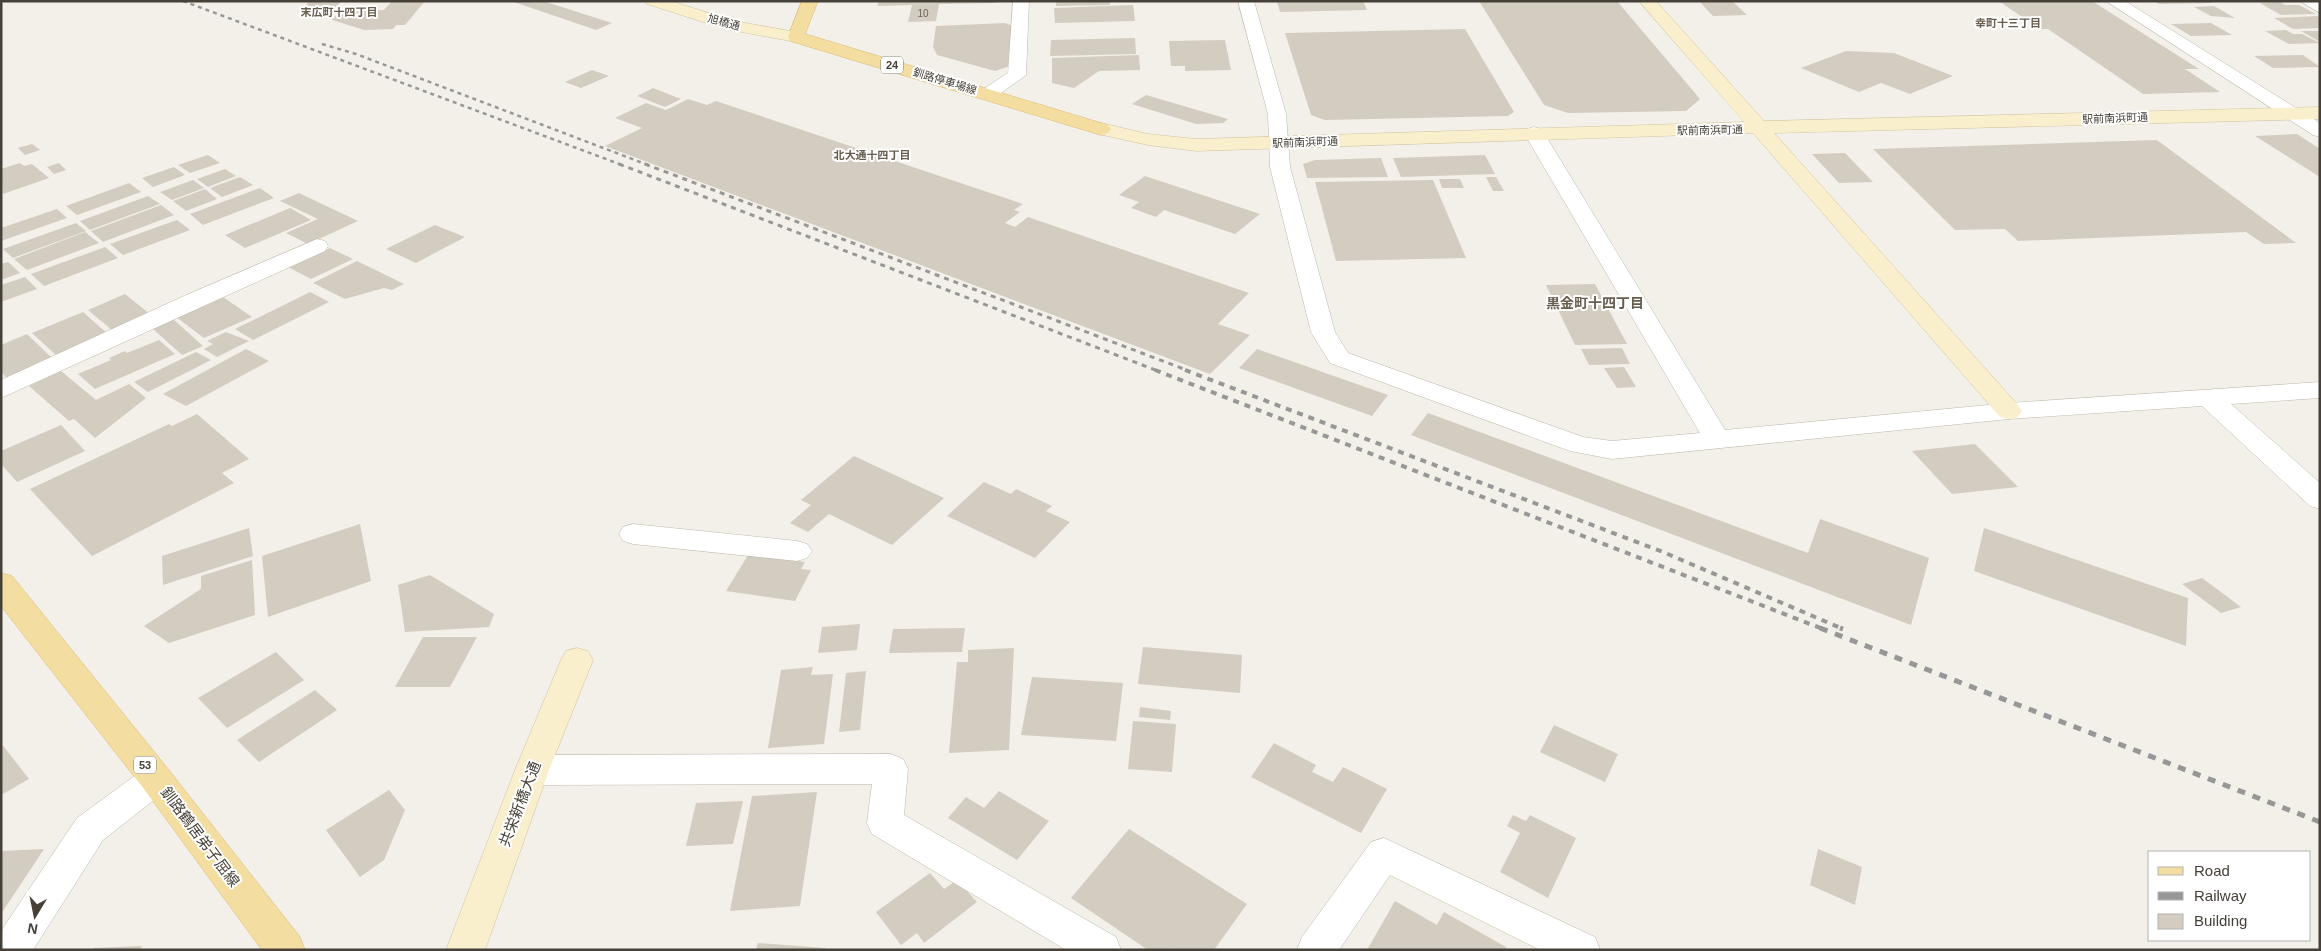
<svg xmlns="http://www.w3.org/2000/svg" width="2321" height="951" viewBox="0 0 2321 951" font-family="Arial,'Noto Sans JP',sans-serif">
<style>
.building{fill:#d3ccc0}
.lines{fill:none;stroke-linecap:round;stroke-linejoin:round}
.street-casing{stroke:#bdb8ac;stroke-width:1}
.secondary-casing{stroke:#cec29d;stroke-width:1}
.primary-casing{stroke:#d8ba72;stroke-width:1}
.street{fill:#fff;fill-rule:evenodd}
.secondary{fill:#f9efcd;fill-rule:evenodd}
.primary{fill:#f4dda1;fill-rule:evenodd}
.rail-far3{stroke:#979797;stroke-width:2.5;stroke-dasharray:4 4;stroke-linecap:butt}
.rail-far2{stroke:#979797;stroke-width:3;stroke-dasharray:5 5;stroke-linecap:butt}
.rail-far1{stroke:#979797;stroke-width:4;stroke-dasharray:6 6;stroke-linecap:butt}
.rail{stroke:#979797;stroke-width:5;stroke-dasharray:8 8;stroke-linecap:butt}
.labels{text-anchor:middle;stroke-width:4;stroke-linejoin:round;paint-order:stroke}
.number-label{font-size:10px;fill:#69645a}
.far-neighbourhood-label{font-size:11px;font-weight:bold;fill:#675e50;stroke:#fff}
.far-street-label{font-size:11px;fill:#464138;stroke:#fff}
.shield{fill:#fff;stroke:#7e7a74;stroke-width:1}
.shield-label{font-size:11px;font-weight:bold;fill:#464138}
.neighbourhood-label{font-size:14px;font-weight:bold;fill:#675e50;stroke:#fff}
.near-street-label{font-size:15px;fill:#464138;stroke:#fff}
</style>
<rect width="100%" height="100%" fill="#f3f0e9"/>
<!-- building -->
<g class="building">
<path d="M 310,1 L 342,1 L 328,14 L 299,11 Z"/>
<path d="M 392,1 L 425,1 L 405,25 L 396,25 L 393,29 L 364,30 L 332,20 L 340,11 L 384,10 Z"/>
<path d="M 511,1 L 543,1 L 612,23 L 596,30 Z"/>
<path d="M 879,1 L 996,1 L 996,3 L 939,4 L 936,21 L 908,22 L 912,5 L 877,6 Z"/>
<path d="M 1056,1 L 1110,1 L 1110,5 L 1056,6 Z"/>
<path d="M 1277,1 L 1363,1 L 1367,10 L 1280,12 Z"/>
<path d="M 1479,1 L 1617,1 L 1700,99 L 1686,111 L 1568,113 L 1544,105 Z"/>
<path d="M 1699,1 L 1732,1 L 1747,15 L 1713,16 Z"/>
<path d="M 1999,1 L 2092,1 L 2199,69 L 2185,69 L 2220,92 L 2143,94 L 2048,29 L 2039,29 Z"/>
<path d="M 2154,1 L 2209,1 L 2212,3 L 2159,4 Z"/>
<path d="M 2280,2 L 2285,5 L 2299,5 L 2316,14 L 2281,15 L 2260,3 Z"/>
<path d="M 1133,5 L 1135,21 L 1055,23 L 1054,8 Z"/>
<path d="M 2214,6 L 2235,18 L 2211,16 L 2194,7 Z"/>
<path d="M 2317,16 L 2320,18 L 2320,28 L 2293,29 L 2274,18 Z"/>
<path d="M 1005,23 L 1013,26 L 1013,65 L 995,71 L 937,55 L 933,47 L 936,26 Z"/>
<path d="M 2211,23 L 2232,35 L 2191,36 L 2171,24 Z"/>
<path d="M 1465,29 L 1514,112 L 1508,116 L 1325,120 L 1311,115 L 1285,33 Z"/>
<path d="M 2286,30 L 2293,34 L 2302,34 L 2320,43 L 2289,44 L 2265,31 Z"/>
<path d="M 2301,31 L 2320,31 L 2320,42 Z"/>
<path d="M 1135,38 L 1136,54 L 1050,56 L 1051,40 Z"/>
<path d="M 1225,40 L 1231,70 L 1185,71 L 1185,66 L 1171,66 L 1169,41 Z"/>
<path d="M 1846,51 L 1894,53 L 1953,76 L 1910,94 L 1881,83 L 1859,92 L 1801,68 Z"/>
<path d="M 1139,55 L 1140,70 L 1099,71 L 1074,88 L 1052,83 L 1052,58 Z"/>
<path d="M 2303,55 L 2320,67 L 2273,68 L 2254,56 Z"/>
<path d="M 592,70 L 609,76 L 581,88 L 565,82 Z"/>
<path d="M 653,88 L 681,99 L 665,107 L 637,96 Z"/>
<path d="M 1146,95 L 1228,119 L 1223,123 L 1196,124 L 1132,104 Z"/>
<path d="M 688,99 L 707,105 L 716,101 L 1023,204 L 1014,210 L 1020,212 L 1005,223 L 1015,227 L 1028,217 L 1249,293 L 1218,324 L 1250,335 L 1210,374 L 605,146 L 642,128 L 615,118 L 646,103 L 666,110 Z"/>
<path d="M 2297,134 L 2320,149 L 2320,177 L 2255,136 Z"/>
<path d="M 2157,140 L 2296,243 L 2264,244 L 2246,232 L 2018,241 L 2005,229 L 1955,230 L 1873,149 Z"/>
<path d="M 32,144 L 40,150 L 25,155 L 18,148 Z"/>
<path d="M 1845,153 L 1873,182 L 1839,183 L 1812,154 Z"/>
<path d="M 208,155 L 220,163 L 190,173 L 178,165 Z"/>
<path d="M 1485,155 L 1495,174 L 1401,177 L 1393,158 Z"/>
<path d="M 1381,158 L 1388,177 L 1307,178 L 1303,164 L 1315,160 Z"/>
<path d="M 20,163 L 24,166 L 32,164 L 49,178 L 3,194 L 1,169 Z"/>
<path d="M 59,163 L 66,170 L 54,174 L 47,167 Z"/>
<path d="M 174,167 L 185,175 L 153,187 L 142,178 Z"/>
<path d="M 225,169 L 236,176 L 208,187 L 197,179 Z"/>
<path d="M 1145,176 L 1260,214 L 1235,234 L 1164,210 L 1156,217 L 1131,208 L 1139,202 L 1119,195 Z"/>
<path d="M 240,177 L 253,185 L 222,197 L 210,188 Z"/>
<path d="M 1486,177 L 1496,177 L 1504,191 L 1493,191 Z"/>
<path d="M 1439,179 L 1460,179 L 1464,188 L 1442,188 Z"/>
<path d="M 193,180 L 204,188 L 172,200 L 160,192 Z"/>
<path d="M 1433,180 L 1466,258 L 1336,261 L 1315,182 Z"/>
<path d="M 129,183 L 141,192 L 77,215 L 66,206 Z"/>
<path d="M 260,188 L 274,198 L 203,225 L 190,214 Z"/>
<path d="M 205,189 L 217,199 L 186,211 L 173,201 Z"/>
<path d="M 299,193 L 358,221 L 308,244 L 286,233 L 318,219 L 280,201 Z"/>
<path d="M 148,196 L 160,204 L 90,230 L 80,221 Z"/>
<path d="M 161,205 L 174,215 L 103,242 L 91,231 Z"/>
<path d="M 290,208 L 311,220 L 245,248 L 225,235 Z"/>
<path d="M 57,209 L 67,218 L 1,241 L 1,228 Z"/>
<path d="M 177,220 L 190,230 L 123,255 L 110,244 Z"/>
<path d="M 76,223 L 86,231 L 13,258 L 3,249 Z"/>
<path d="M 435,225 L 465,237 L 416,263 L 386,249 Z"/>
<path d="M 85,232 L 99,243 L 27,270 L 14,259 Z"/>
<path d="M 105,247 L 118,258 L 44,286 L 31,274 Z"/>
<path d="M 330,248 L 353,259 L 311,279 L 288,267 Z"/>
<path d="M 357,261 L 404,284 L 392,290 L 384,288 L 345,299 L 313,283 Z"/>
<path d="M 8,262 L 20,273 L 1,280 L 1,264 Z"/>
<path d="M 25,277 L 37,289 L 1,302 L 1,285 Z"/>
<path d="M 1595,284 L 1627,344 L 1575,345 L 1546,285 Z"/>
<path d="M 310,292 L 329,302 L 253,340 L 235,329 Z"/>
<path d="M 125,294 L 151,315 L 113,331 L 88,310 Z"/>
<path d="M 223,297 L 252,317 L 204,338 L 176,317 Z"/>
<path d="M 83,312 L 109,335 L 57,356 L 32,333 Z"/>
<path d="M 174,320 L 203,346 L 182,355 L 152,328 Z"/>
<path d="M 226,332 L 249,341 L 217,357 L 204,349 L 213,344 L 207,341 Z"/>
<path d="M 27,334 L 53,359 L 7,378 L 1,372 L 1,345 Z"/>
<path d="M 159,340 L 175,354 L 95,389 L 78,374 L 111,360 L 109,358 L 125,351 L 127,353 Z"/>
<path d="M 1622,348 L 1630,364 L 1589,365 L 1581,349 Z"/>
<path d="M 246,349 L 269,361 L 186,406 L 163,394 Z"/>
<path d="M 1257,349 L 1388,395 L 1372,416 L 1239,368 Z"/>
<path d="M 196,352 L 211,360 L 148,392 L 134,382 Z"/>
<path d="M 1624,367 L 1636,387 L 1617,388 L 1604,368 Z"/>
<path d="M 61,371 L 96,400 L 129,384 L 146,398 L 95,438 L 74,419 L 69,421 L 29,386 Z"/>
<path d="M 1428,413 L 1808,553 L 1820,519 L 1929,558 L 1911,625 L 1411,435 Z"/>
<path d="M 197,414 L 249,459 L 222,473 L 234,483 L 92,556 L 30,489 L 169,424 L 172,426 Z"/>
<path d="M 61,425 L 85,451 L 17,482 L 1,464 L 1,451 Z"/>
<path d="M 1975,444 L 2018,487 L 1952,494 L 1912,451 Z"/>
<path d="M 854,456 L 944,498 L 892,545 L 829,514 L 808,532 L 790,523 L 811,505 L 801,500 Z"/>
<path d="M 984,482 L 1011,494 L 1016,489 L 1052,506 L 1046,511 L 1070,522 L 1035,558 L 947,516 Z"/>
<path d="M 360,524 L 371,581 L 268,617 L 262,556 Z"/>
<path d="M 249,528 L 253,556 L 163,585 L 162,556 Z"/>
<path d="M 1984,528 L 2188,598 L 2186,646 L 1974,571 Z"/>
<path d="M 748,555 L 805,562 L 801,569 L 811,570 L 795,601 L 726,591 Z"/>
<path d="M 252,560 L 255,615 L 169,643 L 144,626 L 201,589 L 201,576 Z"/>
<path d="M 430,575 L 494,614 L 489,627 L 405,632 L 398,585 Z"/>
<path d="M 2202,578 L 2241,607 L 2221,613 L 2182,584 Z"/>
<path d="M 860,624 L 857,650 L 818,653 L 822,627 Z"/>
<path d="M 965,628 L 962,652 L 889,653 L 893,629 Z"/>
<path d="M 423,637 L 477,637 L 450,687 L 395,687 Z"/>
<path d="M 1143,647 L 1242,655 L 1240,693 L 1138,684 Z"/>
<path d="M 1014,648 L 1009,750 L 949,753 L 957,662 L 968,662 L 968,650 Z"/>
<path d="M 276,652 L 304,680 L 227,728 L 198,698 Z"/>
<path d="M 813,667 L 811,675 L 833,674 L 824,744 L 768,748 L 781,670 Z"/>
<path d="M 866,671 L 860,730 L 839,732 L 846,673 Z"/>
<path d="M 1032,677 L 1123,683 L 1116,741 L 1021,735 Z"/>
<path d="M 315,690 L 337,710 L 259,762 L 237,740 Z"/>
<path d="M 1140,707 L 1171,711 L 1170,720 L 1139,717 Z"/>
<path d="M 1133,721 L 1176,724 L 1172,772 L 1128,769 Z"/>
<path d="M 1554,725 L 1618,754 L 1605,782 L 1540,752 Z"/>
<path d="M 1,743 L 29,779 L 1,795 Z"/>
<path d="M 1274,743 L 1316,765 L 1312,772 L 1333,782 L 1343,767 L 1387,789 L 1361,833 L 1251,777 Z"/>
<path d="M 389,790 L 405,810 L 384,860 L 360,877 L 326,830 Z"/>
<path d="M 999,791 L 1049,821 L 1017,860 L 948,818 L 966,797 L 984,808 Z"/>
<path d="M 817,792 L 800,906 L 730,911 L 752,796 Z"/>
<path d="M 743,801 L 733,844 L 686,846 L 696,803 Z"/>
<path d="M 1513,815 L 1526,821 L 1530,815 L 1576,838 L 1548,898 L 1500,872 L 1520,833 L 1507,826 Z"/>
<path d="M 1129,829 L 1247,904 L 1214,950 L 1176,950 L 1173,948 L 1172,950 L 1148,950 L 1071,898 Z"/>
<path d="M 44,849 L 1,914 L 1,851 Z"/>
<path d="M 1818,849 L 1862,867 L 1855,905 L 1810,885 Z"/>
<path d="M 930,873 L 944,889 L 957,880 L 977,902 L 924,943 L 917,933 L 901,945 L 876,912 Z"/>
<path d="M 1395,901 L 1437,925 L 1444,912 L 1506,947 L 1505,950 L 1367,950 Z"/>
<path d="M 758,943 L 825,948 L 825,950 L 756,950 Z"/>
<path d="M 142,946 L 140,950 L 93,950 L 93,948 Z"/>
</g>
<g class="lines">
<defs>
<g id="street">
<path d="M 1013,1 L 1029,1 L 1026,75 L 994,98 L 982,98 L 979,94 L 982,90 L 1008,73 Z"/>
<path d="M 1238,1 L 1254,1 L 1286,114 L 1290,167 L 1335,332 L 1348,353 L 1583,437 L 1612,441 L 1700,433 L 1524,133 L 1527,129 L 1534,127 L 1541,129 L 1544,133 L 1725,430 L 2009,403 L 2320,382 L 2320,398 L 2231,404 L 2320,483 L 2320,509 L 2310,506 L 2202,406 L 2009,419 L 1612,459 L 1570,451 L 1330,363 L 1311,332 L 1270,167 L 1268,114 Z"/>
<path d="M 2106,1 L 2125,1 L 2320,123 L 2320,137 L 2313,135 Z"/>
<path d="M 2300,1 L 2320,1 L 2320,13 Z"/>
<path d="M 317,239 L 325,241 L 328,246 L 325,251 L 1,398 L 1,380 L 184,296 Z"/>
<path d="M 633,524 L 797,541 L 807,544 L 812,551 L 807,558 L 797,561 L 633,544 L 623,541 L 619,534 L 623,527 Z"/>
<path d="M 891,754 L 903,759 L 908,769 L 904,815 L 1116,937 L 1121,950 L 1066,950 L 872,834 L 867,823 L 872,784 L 532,785 L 520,780 L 515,770 L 520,760 L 532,755 Z"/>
<path d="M 156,764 L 168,769 L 173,779 L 168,789 L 103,840 L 33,950 L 1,950 L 1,931 L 77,818 L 144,769 Z"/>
<path d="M 1384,838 L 1595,937 L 1600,950 L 1540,950 L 1390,875 L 1339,950 L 1297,950 L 1302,937 L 1371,842 Z"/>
</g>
<g id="secondary">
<path d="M 645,1 L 671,1 L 734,21 L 802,33 L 804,37 L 802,41 L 796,42 L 725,29 L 647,4 Z"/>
<path d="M 1639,1 L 1656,1 L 1764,121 L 2320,107 L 2320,119 L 1774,133 L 2018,405 L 2022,411 L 2018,417 L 2009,419 L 2000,417 L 1753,133 L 1196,151 L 1148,145 L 1094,133 L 1091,129 L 1094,125 L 1101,123 L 1148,134 L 1196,139 L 1744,122 Z"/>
<path d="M 577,648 L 588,651 L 593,660 L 549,770 L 485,950 L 446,950 L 515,770 L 561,660 L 566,651 Z"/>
</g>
<g id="primary">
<path d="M 802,1 L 818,1 L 805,34 L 1108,125 L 1111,129 L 1108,133 L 1101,135 L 1094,133 L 790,41 L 788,37 Z"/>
<path d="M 1,573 L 12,576 L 168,769 L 300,937 L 305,950 L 262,950 L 144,789 L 1,606 Z"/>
</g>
</defs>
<!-- street casing -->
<use href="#street" class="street-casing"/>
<!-- secondary casing -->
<use href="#secondary" class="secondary-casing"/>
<!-- primary casing -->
<use href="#primary" class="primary-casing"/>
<!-- street -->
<use href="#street" class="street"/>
<!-- secondary -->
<use href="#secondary" class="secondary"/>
<!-- primary -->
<use href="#primary" class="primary"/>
<!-- rail-far3 -->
<g class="rail-far3">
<path d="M 183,1 L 622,165"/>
<path d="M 322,44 L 356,54 L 648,165"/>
</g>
<!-- rail-far2 -->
<g class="rail-far2">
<path d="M 619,164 L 1158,371"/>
<path d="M 645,164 L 1189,371"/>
</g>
<!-- rail-far1 -->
<g class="rail-far1">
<path d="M 1155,370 L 1823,629"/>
<path d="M 1185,370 L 1663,552 L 1843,629"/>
</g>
<!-- rail -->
<g class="rail">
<path d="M 1820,628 L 2320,822"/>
<path d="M 1840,628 L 1843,629"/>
</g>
</g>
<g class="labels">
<!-- number labels -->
<g class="number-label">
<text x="923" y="17">10</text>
</g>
<!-- far-neighbourhood labels -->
<g class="far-neighbourhood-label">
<text x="339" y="16">末広町十四丁目</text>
<text x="2008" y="27">幸町十三丁目</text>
<text x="872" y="159">北大通十四丁目</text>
</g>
<!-- far-street labels -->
<g class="far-street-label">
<text transform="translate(724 22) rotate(15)" y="4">旭橋通</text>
<text transform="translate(945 81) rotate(17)" y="4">釧路停車場線</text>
<text transform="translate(2115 118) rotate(-2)" y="4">駅前南浜町通</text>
<text transform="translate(1710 130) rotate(-1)" y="4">駅前南浜町通</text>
<text transform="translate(1305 142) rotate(-2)" y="4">駅前南浜町通</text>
</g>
<!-- shield labels -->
<g class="shield">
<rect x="881" y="56.5" width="22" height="17" rx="4"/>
<rect x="134" y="756.5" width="22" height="17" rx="4"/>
</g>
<g class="shield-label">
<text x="892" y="69">24</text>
<text x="145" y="769">53</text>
</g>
<!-- neighbourhood labels -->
<g class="neighbourhood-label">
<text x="1595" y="308">黒金町十四丁目</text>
</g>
<!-- near-street labels -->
<g class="near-street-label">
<text transform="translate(520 804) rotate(-69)" y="5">共栄新橋大通</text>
<text transform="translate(200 837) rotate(53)" y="5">釧路鶴居弟子屈線</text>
</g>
</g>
<!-- border -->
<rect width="2321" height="951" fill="none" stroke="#464138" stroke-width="5"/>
<!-- legend -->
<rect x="2148" y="851" width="162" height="90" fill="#ffffff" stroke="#b5b3af"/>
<rect x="2158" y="867" width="25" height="8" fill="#f4dda1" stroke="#b5b3af"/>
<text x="2194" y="876" font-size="15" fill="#464138">Road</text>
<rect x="2158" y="892" width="25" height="8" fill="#979797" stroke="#b5b3af"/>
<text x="2194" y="901" font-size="15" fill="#464138">Railway</text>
<rect x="2158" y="914" width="25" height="15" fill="#d3ccc0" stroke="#b5b3af"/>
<text x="2194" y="926" font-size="15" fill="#464138">Building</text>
<!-- north arrow -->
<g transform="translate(35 916) rotate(190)" stroke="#ffffff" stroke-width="4" paint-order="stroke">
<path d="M0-4L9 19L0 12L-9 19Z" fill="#464138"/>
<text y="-8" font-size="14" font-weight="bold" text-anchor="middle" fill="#464138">N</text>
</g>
</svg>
